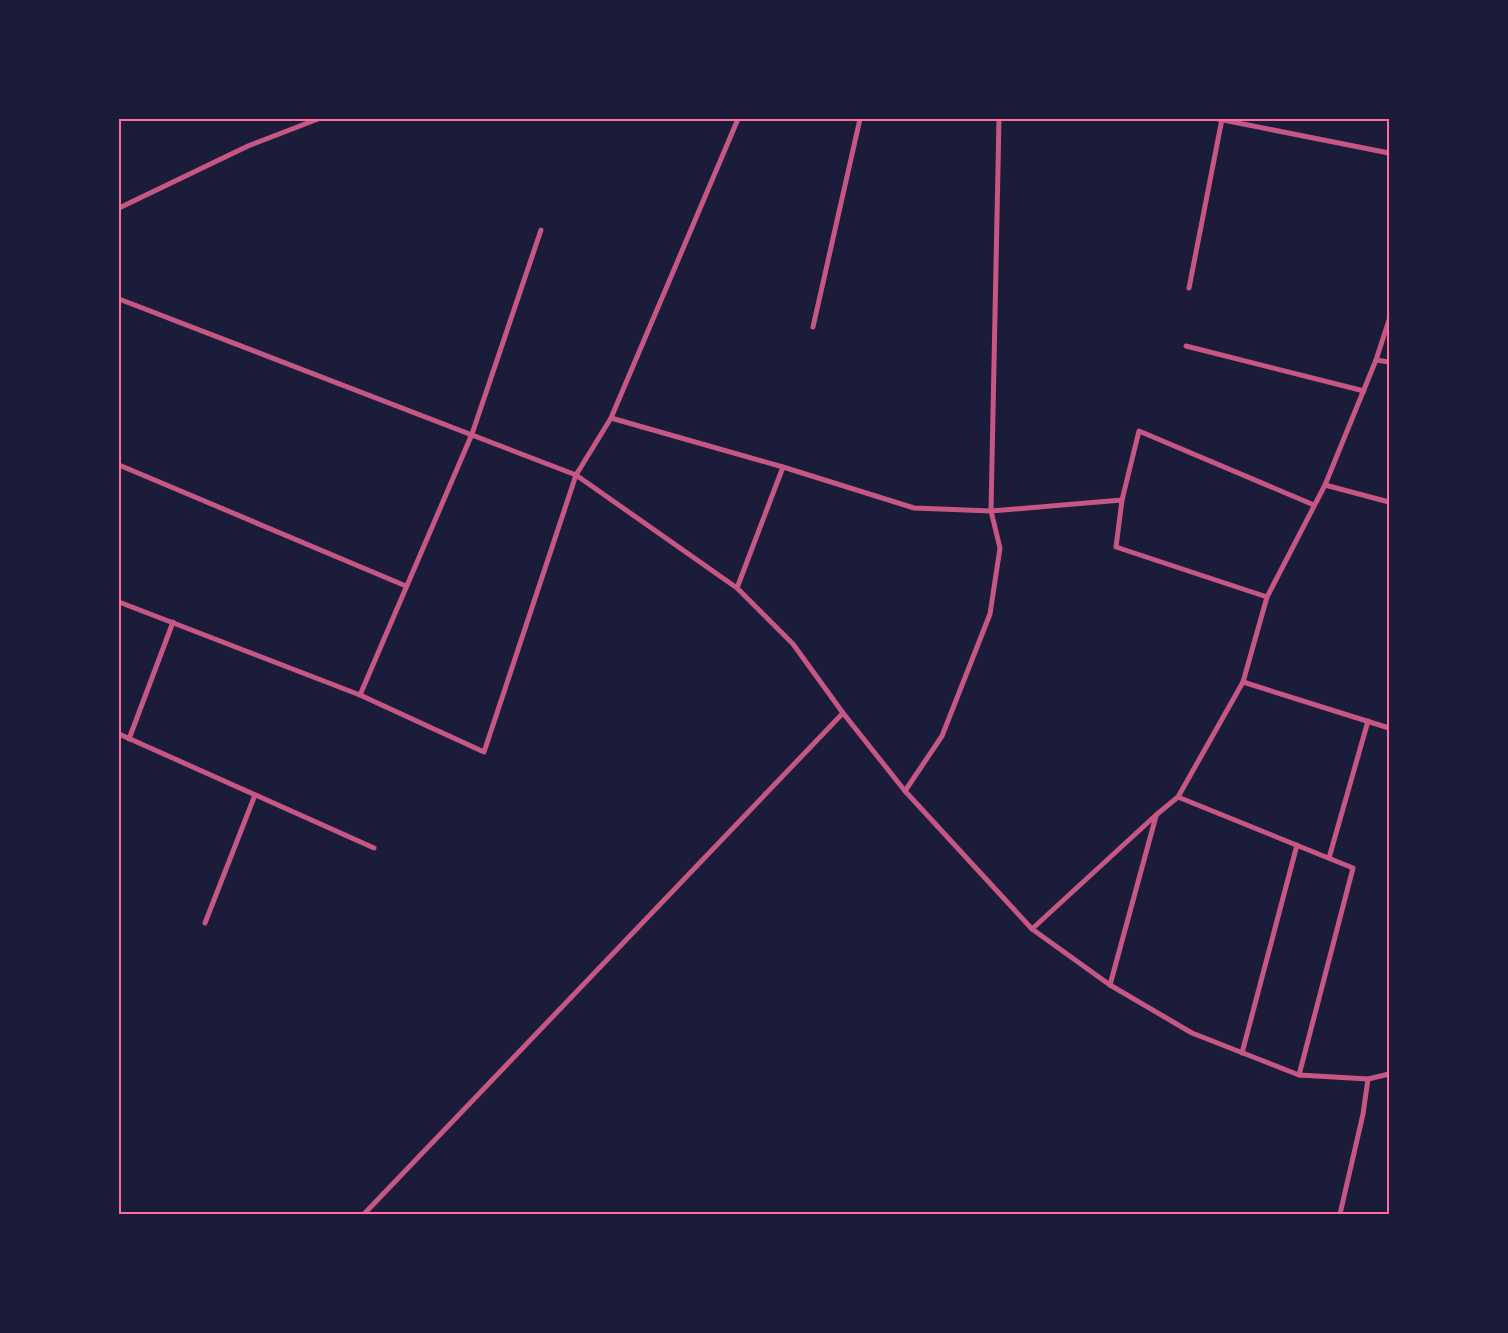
<svg xmlns="http://www.w3.org/2000/svg" width="1508" height="1333" viewBox="0 0 1508 1333" font-family="Figtree,sans-serif">
<style>
.lines{fill:none;stroke-linecap:round;stroke-linejoin:round}
.minor{stroke:#c65784;stroke-width:5}
.neatline{fill:none;stroke:#ff6b9d;stroke-width:2}
</style>
<rect width="100%" height="100%" fill="#1b1b3a"/>
<g class="lines">
<!-- minor -->
<g class="minor">
<path d="M 1218,119 L 1389,153"/>
<path d="M 119,208 L 248,146 L 318,119"/>
<path d="M 1189,288 L 1222,119"/>
<path d="M 119,299 L 576,475 L 737,588 L 793,644 L 843,713 L 905,791 L 1032,929 L 1110,985 L 1192,1033 L 1299,1075 L 1368,1079 L 1389,1074"/>
<path d="M 813,327 L 860,119"/>
<path d="M 1186,346 L 1364,391"/>
<path d="M 1376,360 L 1389,362"/>
<path d="M 611,418 L 783,467 L 914,508 L 991,511 L 1122,500"/>
<path d="M 119,465 L 406,586"/>
<path d="M 1325,485 L 1389,502"/>
<path d="M 737,588 L 783,467"/>
<path d="M 1267,597 L 1116,547 L 1122,500 L 1139,431 L 1314,505"/>
<path d="M 119,602 L 360,695 L 484,752 L 576,475 L 611,418 L 738,119"/>
<path d="M 1243,682 L 1389,728"/>
<path d="M 360,695 L 472,434 L 541,230"/>
<path d="M 119,734 L 374,848"/>
<path d="M 129,739 L 173,622"/>
<path d="M 905,791 L 942,736 L 990,614 L 1000,548 L 991,511 L 999,119"/>
<path d="M 1178,797 L 1353,868 L 1299,1075"/>
<path d="M 1329,858 L 1368,721"/>
<path d="M 205,923 L 255,795"/>
<path d="M 1032,929 L 1156,815 L 1178,797 L 1243,682 L 1267,597 L 1325,485 L 1376,360 L 1389,320"/>
<path d="M 1110,985 L 1156,816"/>
<path d="M 1242,1053 L 1297,845"/>
<path d="M 364,1214 L 843,713"/>
<path d="M 1340,1214 L 1363,1114 L 1368,1079"/>
</g>
</g>
<!-- border -->
<rect width="1508" height="1333" fill="none" stroke="#1b1b3a" stroke-width="240"/>
<rect x="120" y="120" width="1268" height="1093" class="neatline"/>
</svg>
